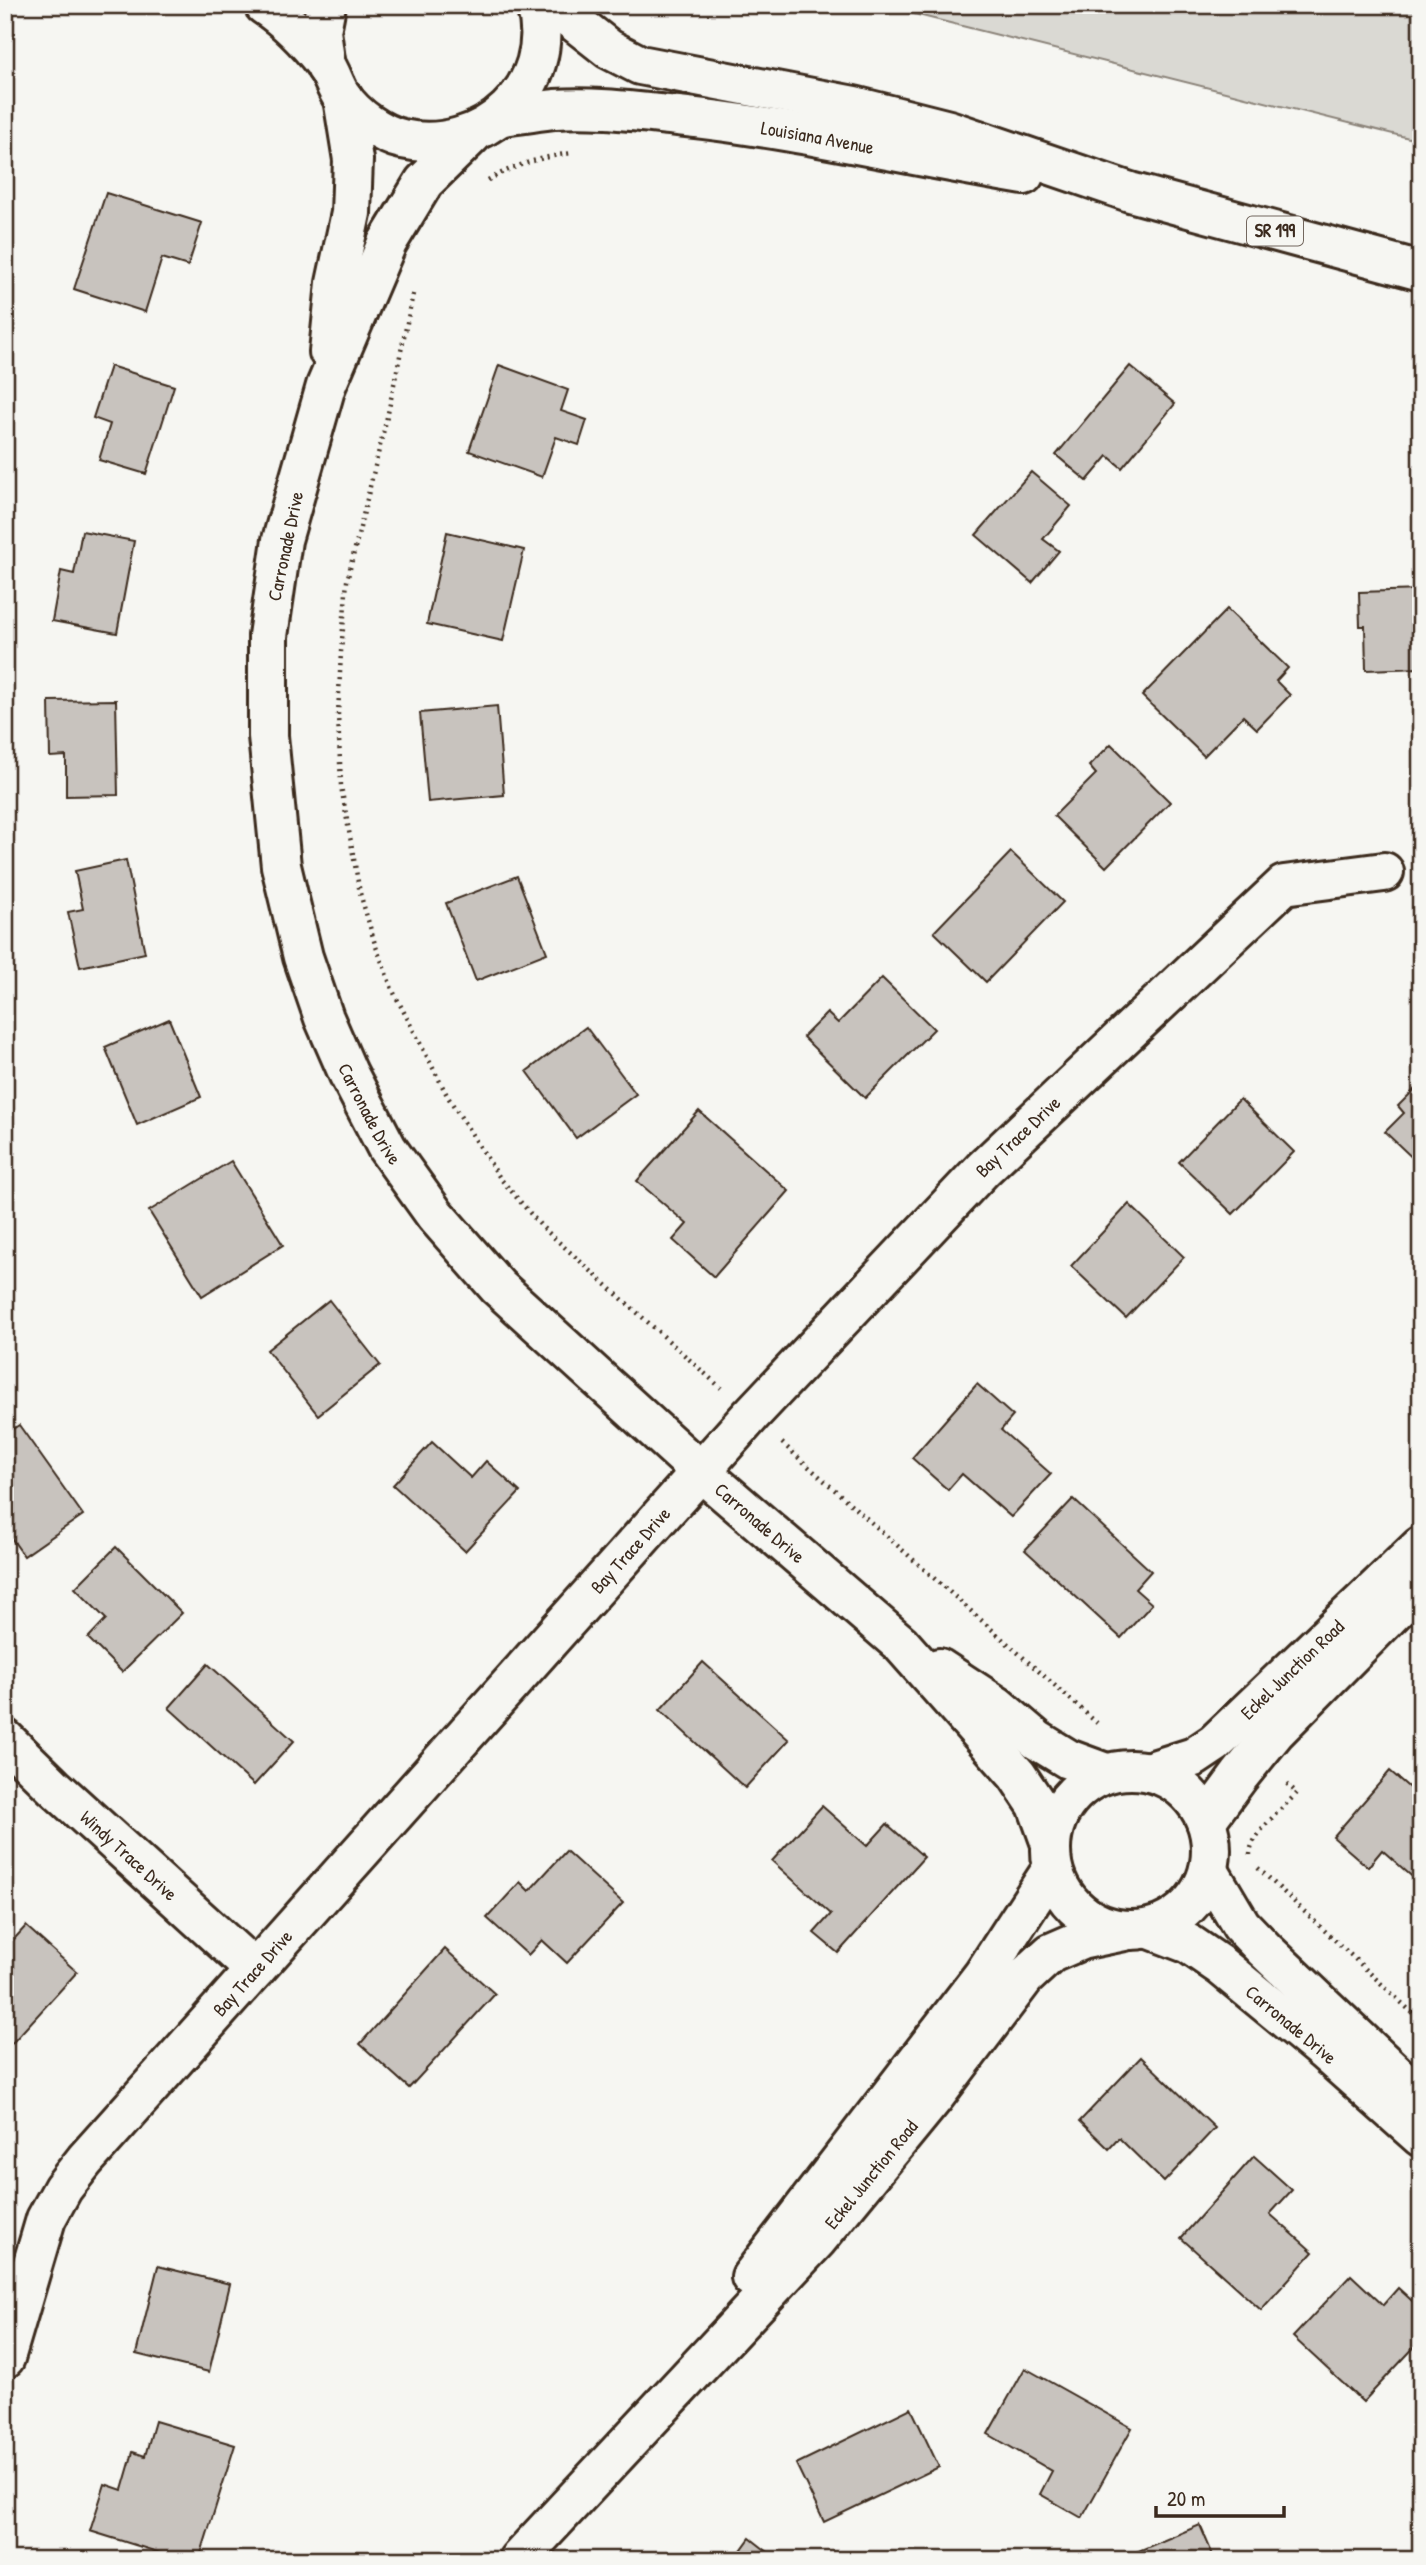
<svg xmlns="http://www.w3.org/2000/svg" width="1426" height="2565" viewBox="0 0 1426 2565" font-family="'Patrick Hand',sans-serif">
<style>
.green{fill:#dad9d3;stroke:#8a8278;stroke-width:2}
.building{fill:#c8c3be;stroke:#3b2a1e;stroke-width:2}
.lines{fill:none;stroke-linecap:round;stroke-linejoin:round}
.minor-casing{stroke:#3b2a1e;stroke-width:44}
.primary-casing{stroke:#3b2a1e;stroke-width:44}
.path{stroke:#3b2a1e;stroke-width:4.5;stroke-dasharray:2 5;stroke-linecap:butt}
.minor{stroke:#f6f6f2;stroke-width:38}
.primary{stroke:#f6f6f2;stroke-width:38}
.labels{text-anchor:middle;stroke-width:7;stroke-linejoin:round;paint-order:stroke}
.shield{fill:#f6f6f2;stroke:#73675e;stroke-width:2}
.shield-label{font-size:18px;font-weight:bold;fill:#3b2a1e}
.street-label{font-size:19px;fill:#3b2a1e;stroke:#f6f6f2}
</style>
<rect width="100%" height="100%" fill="#f6f6f2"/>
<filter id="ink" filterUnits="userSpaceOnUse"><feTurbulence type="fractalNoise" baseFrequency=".0143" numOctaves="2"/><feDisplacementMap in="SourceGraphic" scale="14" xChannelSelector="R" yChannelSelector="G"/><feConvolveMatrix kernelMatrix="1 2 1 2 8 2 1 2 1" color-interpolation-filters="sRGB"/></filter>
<g filter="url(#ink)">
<!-- green -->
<path class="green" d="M 878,5 L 1421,5 L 1421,141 Z"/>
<!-- building -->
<g class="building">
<path d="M 106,193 L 202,223 L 188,266 L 162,258 L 145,312 L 74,289 Z"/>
<path d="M 499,365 L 568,390 L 561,411 L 587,420 L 579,445 L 556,437 L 542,477 L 469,451 Z"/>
<path d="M 110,366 L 174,386 L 146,474 L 99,460 L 110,424 L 93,418 Z"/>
<path d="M 1130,366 L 1175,404 L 1122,468 L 1108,456 L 1087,481 L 1056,455 Z"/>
<path d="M 1031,472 L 1071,506 L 1043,539 L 1059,551 L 1032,583 L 976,535 Z"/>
<path d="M 82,531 L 134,541 L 117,633 L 52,621 L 61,571 L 74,574 Z"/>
<path d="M 447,532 L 524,550 L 503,641 L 427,624 Z"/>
<path d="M 1421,590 L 1421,668 L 1366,670 L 1365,626 L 1360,626 L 1359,592 Z"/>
<path d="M 1227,609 L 1288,668 L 1276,681 L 1290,695 L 1257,729 L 1243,716 L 1204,756 L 1142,696 Z"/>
<path d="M 116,700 L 118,795 L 66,796 L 66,756 L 50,757 L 49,701 Z"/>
<path d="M 497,706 L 504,795 L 428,802 L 420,713 Z"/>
<path d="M 1111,744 L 1170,802 L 1106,867 L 1054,816 L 1096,774 L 1089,766 Z"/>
<path d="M 1011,852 L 1063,902 L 986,982 L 934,932 Z"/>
<path d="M 126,860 L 145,953 L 80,967 L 68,912 L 83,909 L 75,871 Z"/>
<path d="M 517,876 L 547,953 L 476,981 L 446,903 Z"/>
<path d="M 882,978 L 934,1029 L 865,1098 L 803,1037 L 827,1013 L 838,1023 Z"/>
<path d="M 169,1019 L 201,1097 L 137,1125 L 105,1047 Z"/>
<path d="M 586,1027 L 636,1094 L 576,1138 L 527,1071 Z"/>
<path d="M 1421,1083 L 1421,1166 L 1385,1132 L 1404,1113 L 1398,1106 Z"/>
<path d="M 1240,1099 L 1294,1152 L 1233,1214 L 1179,1162 Z"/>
<path d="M 699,1111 L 789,1191 L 714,1277 L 673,1240 L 687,1224 L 637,1181 Z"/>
<path d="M 231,1161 L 283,1245 L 202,1296 L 149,1211 Z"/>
<path d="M 1129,1204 L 1184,1257 L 1126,1318 L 1071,1266 Z"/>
<path d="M 329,1300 L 380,1365 L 318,1415 L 267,1350 Z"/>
<path d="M 977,1384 L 1013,1416 L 1001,1430 L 1051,1474 L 1011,1517 L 962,1474 L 948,1490 L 912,1458 Z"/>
<path d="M 19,1425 L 83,1515 L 24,1556 L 5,1529 L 5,1434 Z"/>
<path d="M 432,1442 L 471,1478 L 486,1461 L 520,1492 L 465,1551 L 393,1485 Z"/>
<path d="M 1073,1499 L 1151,1571 L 1135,1589 L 1152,1604 L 1121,1638 L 1025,1550 Z"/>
<path d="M 116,1547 L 182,1613 L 122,1672 L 88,1638 L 106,1619 L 75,1588 Z"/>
<path d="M 703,1662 L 789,1740 L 745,1788 L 660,1710 Z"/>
<path d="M 208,1664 L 294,1741 L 254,1785 L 169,1708 Z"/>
<path d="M 1390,1771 L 1421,1798 L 1421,1879 L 1418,1882 L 1382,1850 L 1368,1867 L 1333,1837 Z"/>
<path d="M 822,1806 L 867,1846 L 887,1824 L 924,1857 L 838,1953 L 814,1933 L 831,1914 L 772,1861 Z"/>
<path d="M 566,1851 L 623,1903 L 567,1963 L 542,1940 L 528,1955 L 487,1918 L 520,1882 L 529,1891 Z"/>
<path d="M 26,1926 L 77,1972 L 5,2051 L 5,1949 Z"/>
<path d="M 445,1949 L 495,1994 L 409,2088 L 360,2044 Z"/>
<path d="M 1141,2057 L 1215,2128 L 1164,2182 L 1119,2138 L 1109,2149 L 1080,2121 Z"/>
<path d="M 1254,2156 L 1292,2190 L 1270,2214 L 1313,2252 L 1261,2310 L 1181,2238 Z"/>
<path d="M 158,2266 L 230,2284 L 209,2372 L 136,2354 Z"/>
<path d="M 1351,2275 L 1383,2305 L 1398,2288 L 1421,2309 L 1421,2340 L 1363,2402 L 1293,2337 Z"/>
<path d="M 1025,2368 L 1132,2428 L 1082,2518 L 1040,2494 L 1052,2471 L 988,2434 Z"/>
<path d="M 911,2408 L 939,2467 L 824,2522 L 796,2464 Z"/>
<path d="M 155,2421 L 235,2445 L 199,2560 L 183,2560 L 90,2531 L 105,2484 L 122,2490 L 133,2452 L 145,2456 Z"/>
<path d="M 1200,2525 L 1215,2560 L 1139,2560 L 1136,2552 Z"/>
<path d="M 750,2538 L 778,2560 L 734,2560 Z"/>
</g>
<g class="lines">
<defs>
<g id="minor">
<path id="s1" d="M 472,135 L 424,182 L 387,243 L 326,386 L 282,540 L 268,636 L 268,736 L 281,866 L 303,957 L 324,1018 L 348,1073 L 387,1148 L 435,1215 L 498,1287 L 700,1471 L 901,1644 L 1017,1775 L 1037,1805 L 1051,1844"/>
<path d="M 329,352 L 336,283 L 351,213 L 353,160 L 343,98"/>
<path d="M 939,1668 L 997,1706 L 1037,1740 L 1068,1759 L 1106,1773"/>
<path id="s2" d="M 5,1739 L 54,1787 L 255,1970"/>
<circle cx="1131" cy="1850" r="80"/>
<path id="s3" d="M 1150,1771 L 1194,1757 L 1215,1743 L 1421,1546"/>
<path d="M 1206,1821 L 1240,1775 L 1275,1732 L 1421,1584"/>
<path d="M 1209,1871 L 1241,1925 L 1265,1950 L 1421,2098"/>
<path id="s4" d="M 1150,1929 L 1189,1944 L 1221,1966 L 1324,2051 L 1421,2137"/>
<path d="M 751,2277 L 983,1975 L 1052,1869"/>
<path id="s5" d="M 5,2358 L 46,2219 L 63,2188 L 85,2160 L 751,1415 L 983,1169 L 1284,885 L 1384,872"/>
<path id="s6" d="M 518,2560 L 817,2240 L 935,2096 L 1025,1977 L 1051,1953 L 1081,1940 L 1125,1931"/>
</g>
<g id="primary">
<path d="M 264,5 C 288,21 308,42 325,64 C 332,74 335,87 342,97 C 355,116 380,134 402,139 C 481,157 560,86 536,5"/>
<path d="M 326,5 L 321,31 L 326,67"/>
<path d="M 553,5 L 609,49 L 640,65 L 854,106 L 949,130 L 1130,192 L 1421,271"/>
<path id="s7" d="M 502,116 C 520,114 538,111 555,109 C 595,106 638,112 678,116 C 794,128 908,156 1024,175"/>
</g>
</defs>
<!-- minor casing -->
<use href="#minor" class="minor-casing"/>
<!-- primary casing -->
<use href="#primary" class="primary-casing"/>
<!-- path -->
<g class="path">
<path d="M 488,180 C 515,165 541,157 572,153"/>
<path d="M 413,294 L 388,413 L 347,581 L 341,652 L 338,715 L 341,786 L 360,893 L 375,944 L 392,989 L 448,1097 L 500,1178 L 541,1226 L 721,1388"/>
<path d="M 782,1443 L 1097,1723"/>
<path d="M 1250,1855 C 1249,1836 1284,1807 1297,1793 L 1285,1782"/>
<path d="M 1258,1868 L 1421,2021"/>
</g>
<!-- minor -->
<use href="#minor" class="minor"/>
<!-- primary -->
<use href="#primary" class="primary"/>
</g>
</g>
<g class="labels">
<!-- shield labels -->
<rect class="shield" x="1247" y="216.5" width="56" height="29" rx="5"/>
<g class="shield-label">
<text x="1275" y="237">SR 199</text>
</g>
<!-- street labels -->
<g class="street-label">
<text dy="7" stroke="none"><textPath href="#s7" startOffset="318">Louisiana Avenue</textPath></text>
<text transform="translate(285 546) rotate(-78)" y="7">Carronade Drive</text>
<text dy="7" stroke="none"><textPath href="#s1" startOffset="1046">Carronade Drive</textPath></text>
<text dy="7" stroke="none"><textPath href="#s5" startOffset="1601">Bay Trace Drive</textPath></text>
<text dy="7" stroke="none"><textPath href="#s1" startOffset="1615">Carronade Drive</textPath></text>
<text dy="7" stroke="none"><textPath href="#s5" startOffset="1034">Bay Trace Drive</textPath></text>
<text dy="7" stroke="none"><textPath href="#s3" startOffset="178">Eckel Junction Road</textPath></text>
<text dy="7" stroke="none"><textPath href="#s2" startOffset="170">Windy Trace Drive</textPath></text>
<text dy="7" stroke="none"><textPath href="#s5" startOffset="467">Bay Trace Drive</textPath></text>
<text dy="7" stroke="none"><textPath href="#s4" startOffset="172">Carronade Drive</textPath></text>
<text dy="7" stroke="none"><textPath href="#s6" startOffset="523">Eckel Junction Road</textPath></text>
</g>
</g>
<!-- margin -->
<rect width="1426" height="2565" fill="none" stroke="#f6f6f2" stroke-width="28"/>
<rect x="14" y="14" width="1398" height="2537" fill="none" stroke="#3b2a1e" stroke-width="2.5" filter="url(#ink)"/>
<!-- scale -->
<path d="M1156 2506v10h128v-10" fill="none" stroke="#3b2a1e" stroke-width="3.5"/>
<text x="1167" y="2506" font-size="21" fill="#3b2a1e" stroke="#f6f6f2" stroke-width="5" paint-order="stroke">20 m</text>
</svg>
